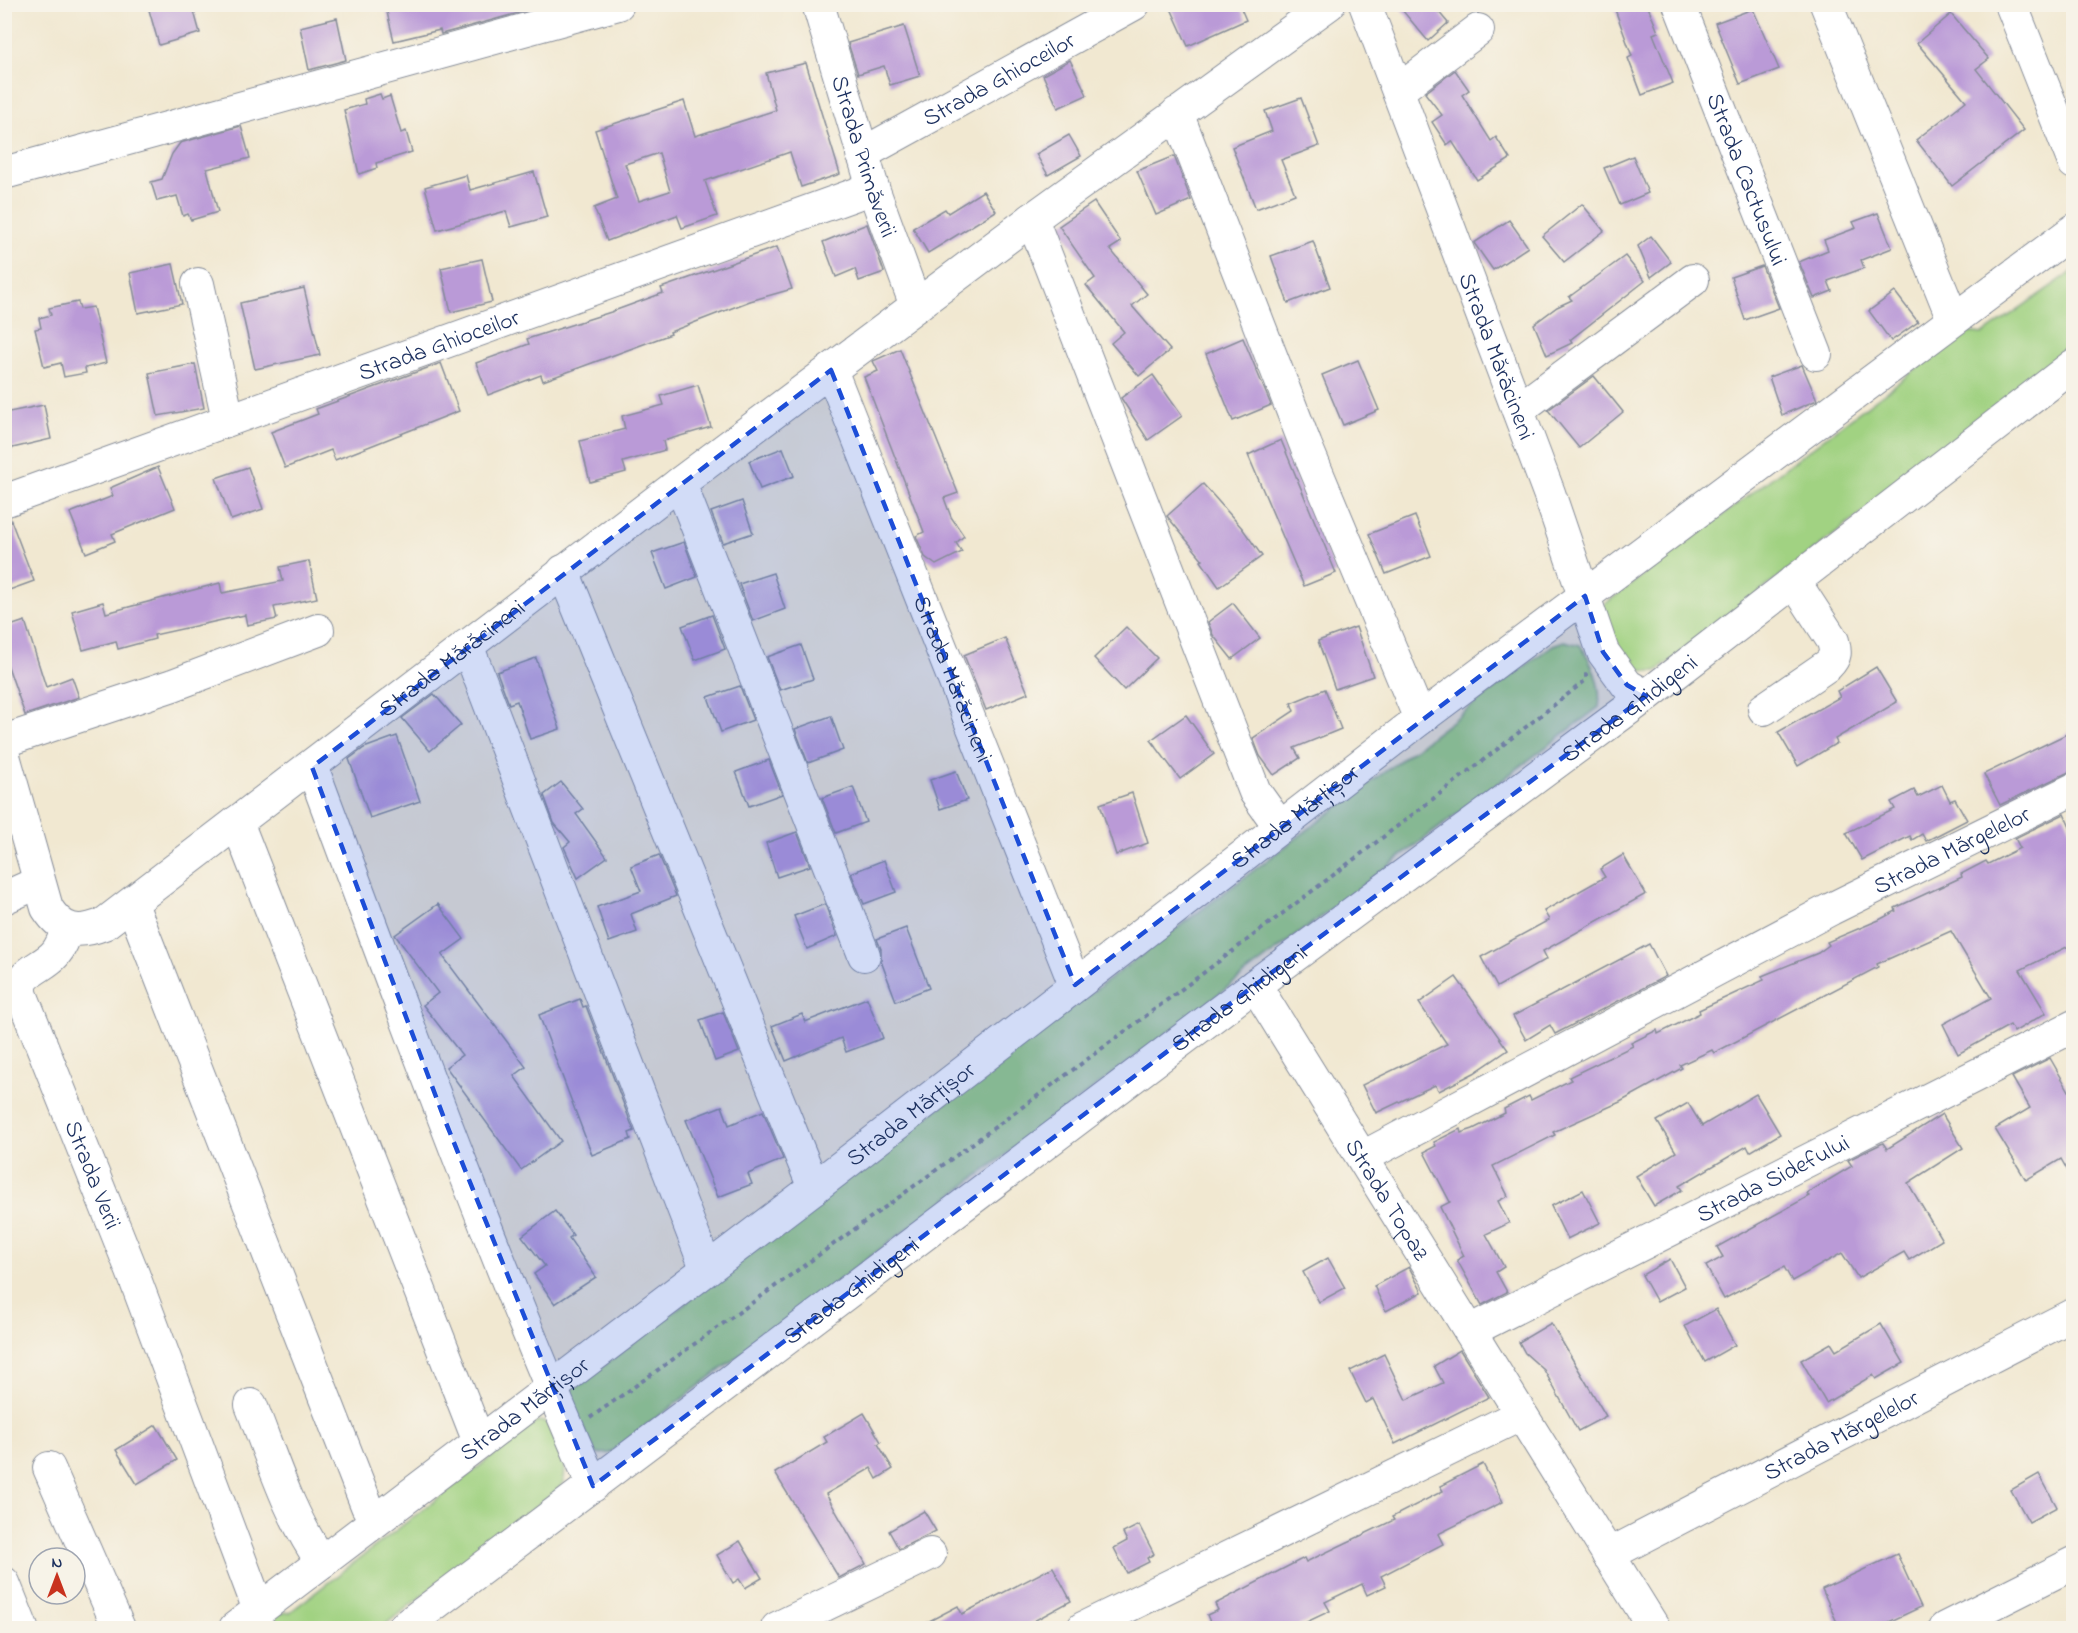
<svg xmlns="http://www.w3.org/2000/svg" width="2078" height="1633" viewBox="0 0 2078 1633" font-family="'Indie Flower',sans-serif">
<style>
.green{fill:#a1d282;stroke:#5e8070;stroke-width:1.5}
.building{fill:#ba9ad7;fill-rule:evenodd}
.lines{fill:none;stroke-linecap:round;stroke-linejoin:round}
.minor-casing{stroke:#868c98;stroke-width:34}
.path{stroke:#868c98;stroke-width:4;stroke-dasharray:4.5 4.5;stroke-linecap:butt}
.minor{stroke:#fff;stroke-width:32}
.marked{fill:#1d4ed8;fill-opacity:0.2;stroke:#1d4ed8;stroke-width:4.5;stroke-dasharray:12 8;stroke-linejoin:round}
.labels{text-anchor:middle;stroke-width:6;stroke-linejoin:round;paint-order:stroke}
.street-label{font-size:24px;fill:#1b2f5e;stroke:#f7f3e8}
</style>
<rect width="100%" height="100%" fill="#f7f3e8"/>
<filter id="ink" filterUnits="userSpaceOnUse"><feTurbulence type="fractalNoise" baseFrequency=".0167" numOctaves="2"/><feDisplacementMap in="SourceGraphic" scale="12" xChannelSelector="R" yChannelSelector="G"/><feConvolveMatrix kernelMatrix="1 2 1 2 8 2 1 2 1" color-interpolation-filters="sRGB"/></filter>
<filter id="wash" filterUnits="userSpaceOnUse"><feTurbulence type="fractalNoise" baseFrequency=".008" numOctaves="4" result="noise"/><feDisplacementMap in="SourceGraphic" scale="24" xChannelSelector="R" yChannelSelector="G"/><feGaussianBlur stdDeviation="1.35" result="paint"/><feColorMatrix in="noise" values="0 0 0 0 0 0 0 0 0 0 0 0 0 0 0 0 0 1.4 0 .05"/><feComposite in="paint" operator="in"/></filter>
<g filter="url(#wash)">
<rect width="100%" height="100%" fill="#f1e8d1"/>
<!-- green -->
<g class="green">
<path d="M 2073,271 L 2073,351 L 1657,671 C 1616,674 1613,638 1601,607 L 1965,332 L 1983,334 Z"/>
<path d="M 1564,641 L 1580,645 C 1592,661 1602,687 1599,707 L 610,1453 L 596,1454 L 567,1394 L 965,1088 L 1553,645 Z"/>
<path d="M 538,1421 L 547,1422 C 556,1443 573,1467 560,1488 L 386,1624 L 379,1628 L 251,1628 L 271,1614 L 290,1612 Z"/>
</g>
<g id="blocks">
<!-- building -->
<g class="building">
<path d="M 168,4 L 192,4 L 200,33 L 159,45 L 149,10 Z"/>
<path d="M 385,4 L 533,4 L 533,9 L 441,34 L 440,30 L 394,41 Z"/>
<path d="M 1169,4 L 1239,4 L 1246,20 L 1188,46 Z"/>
<path d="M 1397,4 L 1432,4 L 1448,23 L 1428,41 Z"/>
<path d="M 1613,4 L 1647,4 L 1658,32 L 1653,34 L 1673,83 L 1642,95 L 1628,58 L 1632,56 Z"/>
<path d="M 1753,9 L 1779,69 L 1740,84 L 1715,23 Z"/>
<path d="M 1951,14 L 1989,59 L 1976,69 L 2024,130 L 1952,186 L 1916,140 L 1966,101 L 1917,43 Z"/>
<path d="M 337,18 L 346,60 L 309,70 L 300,27 Z"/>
<path d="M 904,26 L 920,76 L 890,85 L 884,66 L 858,74 L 848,43 Z"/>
<path d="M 1070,60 L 1087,95 L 1058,108 L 1043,75 Z"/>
<path d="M 806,63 L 840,174 L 801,187 L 790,152 L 705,181 L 717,216 L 682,228 L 677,215 L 607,241 L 594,208 L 617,199 L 595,130 L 684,101 L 695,136 L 776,110 L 766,73 ZM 659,153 L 670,191 L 639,201 L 625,164 Z"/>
<path d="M 1455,70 L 1469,90 L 1462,95 L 1491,141 L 1496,137 L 1510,159 L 1477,180 L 1452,141 L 1447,145 L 1432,122 L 1442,115 L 1425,93 Z"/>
<path d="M 380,94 L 382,99 L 390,96 L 401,133 L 406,131 L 412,152 L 376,163 L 377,168 L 359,174 L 344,110 L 365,104 L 364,99 Z"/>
<path d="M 1301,98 L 1319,146 L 1281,160 L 1295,194 L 1256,209 L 1232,147 L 1272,131 L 1265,111 Z"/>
<path d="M 241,126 L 250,158 L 207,169 L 218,212 L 191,220 L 188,214 L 183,216 L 177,196 L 157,201 L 151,182 L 162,179 L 172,154 L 180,143 Z"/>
<path d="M 1069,135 L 1081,156 L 1048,175 L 1036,154 Z"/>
<path d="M 1174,156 L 1191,200 L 1156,215 L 1137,171 Z"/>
<path d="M 1633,156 L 1648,193 L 1620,205 L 1604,168 Z"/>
<path d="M 534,172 L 547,217 L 511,227 L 506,211 L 437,230 L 425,187 L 466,175 L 470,190 Z"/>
<path d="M 983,191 L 996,211 L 928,253 L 913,228 L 945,209 L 948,213 Z"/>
<path d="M 1094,202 L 1121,242 L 1110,249 L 1147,294 L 1132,306 L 1170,350 L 1139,376 L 1111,343 L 1124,332 L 1086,285 L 1095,278 L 1059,226 Z"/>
<path d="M 1582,204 L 1604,231 L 1564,262 L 1542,236 Z"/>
<path d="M 1878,213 L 1892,248 L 1861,260 L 1864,268 L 1828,281 L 1832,291 L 1814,298 L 1799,262 L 1828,250 L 1824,240 L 1856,228 L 1853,222 Z"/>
<path d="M 1509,220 L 1528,247 L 1493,270 L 1474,243 Z"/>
<path d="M 867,224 L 884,272 L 859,281 L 855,269 L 836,277 L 823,242 Z"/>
<path d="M 1651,236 L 1671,262 L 1651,277 L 1638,246 Z"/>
<path d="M 1313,241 L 1330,287 L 1288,303 L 1271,256 Z"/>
<path d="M 777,247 L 792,289 L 750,301 L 670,332 L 671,334 L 543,381 L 541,375 L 488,395 L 476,363 L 529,344 L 527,339 L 611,312 L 663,293 L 661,288 Z"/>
<path d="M 1625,256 L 1645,281 L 1570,340 L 1572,343 L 1547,355 L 1534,324 L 1557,307 L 1572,300 L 1569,297 Z"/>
<path d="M 482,259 L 492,302 L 451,312 L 441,268 Z"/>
<path d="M 173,264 L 182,304 L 138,313 L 130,273 Z"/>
<path d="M 1762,266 L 1779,308 L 1745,320 L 1731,277 Z"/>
<path d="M 304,288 L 320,355 L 255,369 L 240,303 Z"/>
<path d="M 1895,292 L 1918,322 L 1891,341 L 1869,311 Z"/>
<path d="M 78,302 L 80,309 L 93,307 L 106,363 L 85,368 L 86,373 L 64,377 L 61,363 L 44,367 L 35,329 L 41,328 L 39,318 L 51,315 L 49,308 Z"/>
<path d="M 1243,338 L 1271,405 L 1233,421 L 1206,354 Z"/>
<path d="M 900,349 L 958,493 L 944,498 L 951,517 L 964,536 L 956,543 L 962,552 L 936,565 L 925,557 L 916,536 L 924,532 L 864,377 L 878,371 L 873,361 Z"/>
<path d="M 1358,360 L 1379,410 L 1343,425 L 1322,375 Z"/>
<path d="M 441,363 L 459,411 L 335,460 L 331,450 L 285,468 L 271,432 L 318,414 L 316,409 Z"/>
<path d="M 195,364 L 204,408 L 158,416 L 149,373 Z"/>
<path d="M 1802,365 L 1817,400 L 1782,415 L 1769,377 Z"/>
<path d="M 1153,375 L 1182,416 L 1148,440 L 1121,398 Z"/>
<path d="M 1594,376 L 1623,412 L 1579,448 L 1548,410 Z"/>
<path d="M 698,385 L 711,427 L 663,441 L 665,450 L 623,462 L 626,472 L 590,482 L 580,441 L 625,429 L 622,416 L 664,405 L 661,396 Z"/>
<path d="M 44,405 L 51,439 L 4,450 L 4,413 Z"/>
<path d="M 1281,440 L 1336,573 L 1304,586 L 1248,455 Z"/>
<path d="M 783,448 L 794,476 L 760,489 L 749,461 Z"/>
<path d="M 158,467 L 175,508 L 112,534 L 115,541 L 86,553 L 70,513 L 113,496 L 110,488 Z"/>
<path d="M 248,467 L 263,509 L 231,520 L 216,478 Z"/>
<path d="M 1203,484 L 1242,528 L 1262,556 L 1219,587 L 1201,561 L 1203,560 L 1167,516 Z"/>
<path d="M 742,501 L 753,533 L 723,543 L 711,512 Z"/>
<path d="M 1415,516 L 1431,556 L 1386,574 L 1369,534 Z"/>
<path d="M 4,518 L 10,518 L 34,581 L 4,592 Z"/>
<path d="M 684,542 L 697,577 L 666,589 L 652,553 Z"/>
<path d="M 309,561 L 317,598 L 274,607 L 277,619 L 247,625 L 245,615 L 154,635 L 155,639 L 118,649 L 116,641 L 83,650 L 72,611 L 103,602 L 106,613 L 220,583 L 222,593 L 283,581 L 280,567 Z"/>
<path d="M 773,573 L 785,609 L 753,621 L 739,584 Z"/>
<path d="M 1233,603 L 1260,638 L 1232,659 L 1213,635 L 1208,622 Z"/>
<path d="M 712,615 L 725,649 L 695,660 L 682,626 Z"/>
<path d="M 25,621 L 46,687 L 72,677 L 79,697 L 25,715 L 4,655 L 4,628 Z"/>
<path d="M 1126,627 L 1157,658 L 1124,690 L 1094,658 Z"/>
<path d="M 1356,627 L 1373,676 L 1335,689 L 1318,641 Z"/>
<path d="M 1005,638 L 1028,693 L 986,710 L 964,655 Z"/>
<path d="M 801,645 L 813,679 L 780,690 L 767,657 Z"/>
<path d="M 536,658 L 560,729 L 530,739 L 517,701 L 509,704 L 497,672 Z"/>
<path d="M 1876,667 L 1897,702 L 1835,739 L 1837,743 L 1798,766 L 1778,732 L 1840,697 L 1837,691 Z"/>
<path d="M 740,686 L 753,720 L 721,732 L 708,697 Z"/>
<path d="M 1325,689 L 1341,729 L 1294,748 L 1300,758 L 1274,775 L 1260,756 L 1253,738 L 1294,711 L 1291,703 Z"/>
<path d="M 434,694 L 461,725 L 430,751 L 402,718 Z"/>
<path d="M 1186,715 L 1214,754 L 1180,779 L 1151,740 Z"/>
<path d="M 831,716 L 843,750 L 808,763 L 795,729 Z"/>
<path d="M 2073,731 L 2073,770 L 2000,805 L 1984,774 Z"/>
<path d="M 397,736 L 420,801 L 370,818 L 349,759 L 364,748 Z"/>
<path d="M 769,760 L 782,794 L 749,806 L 736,772 Z"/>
<path d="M 956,771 L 967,800 L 940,809 L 930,780 Z"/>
<path d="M 561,782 L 583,809 L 576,814 L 607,857 L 578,878 L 564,847 L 570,842 L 554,823 L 544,795 Z"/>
<path d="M 1942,785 L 1950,801 L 1955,799 L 1967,820 L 1926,841 L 1922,834 L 1912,840 L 1910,836 L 1862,860 L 1846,833 L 1895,809 L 1891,802 L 1914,790 L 1918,797 Z"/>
<path d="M 853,787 L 866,822 L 836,833 L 822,798 Z"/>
<path d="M 1132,793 L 1148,843 L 1116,855 L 1100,804 Z"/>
<path d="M 2064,814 L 2073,834 L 2073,944 L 2020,970 L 2046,1013 L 2014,1032 L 2010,1025 L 1958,1054 L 1943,1024 L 1991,998 L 1951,931 L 1877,964 L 1878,967 L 1714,1053 L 1712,1050 L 1680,1065 L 1682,1068 L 1620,1102 L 1553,1132 L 1555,1135 L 1493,1166 L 1508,1196 L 1498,1201 L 1509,1223 L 1486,1234 L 1504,1267 L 1496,1272 L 1507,1292 L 1482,1305 L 1457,1260 L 1464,1256 L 1440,1207 L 1450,1202 L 1424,1152 L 1436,1146 L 1434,1142 L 1460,1129 L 1461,1133 L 1473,1129 L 1505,1113 L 1504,1109 L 1529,1096 L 1531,1100 L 1571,1080 L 1569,1077 L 1633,1046 L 1631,1043 L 1657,1030 L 1658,1034 L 1700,1013 L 1699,1010 L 1764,980 L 1762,976 L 1818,953 L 1829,945 L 1827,942 L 1879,920 L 1896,911 L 1895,908 L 1962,877 L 1961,874 L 1986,861 L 1988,864 L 2020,848 L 2015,838 Z"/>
<path d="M 797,832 L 810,866 L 777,877 L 766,843 Z"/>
<path d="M 659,855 L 676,896 L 631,914 L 637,932 L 609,942 L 597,907 L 641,891 L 631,866 Z"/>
<path d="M 1623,855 L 1646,894 L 1543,951 L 1547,959 L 1497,987 L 1481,957 L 1549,920 L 1544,911 L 1605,877 L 1600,869 Z"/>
<path d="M 884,860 L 896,892 L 864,904 L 851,873 Z"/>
<path d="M 438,904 L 464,939 L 442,955 L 526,1067 L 514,1076 L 561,1141 L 521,1170 L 446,1067 L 462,1055 L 423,1005 L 438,993 L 395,935 Z"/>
<path d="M 825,904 L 837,936 L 807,949 L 794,916 Z"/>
<path d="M 906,928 L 929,988 L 896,1001 L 881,961 L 881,949 L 877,939 Z"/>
<path d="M 1649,944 L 1666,976 L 1555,1034 L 1550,1025 L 1526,1040 L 1513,1016 Z"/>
<path d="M 1456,977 L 1508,1050 L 1474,1073 L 1439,1091 L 1435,1085 L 1376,1113 L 1362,1085 L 1447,1044 L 1419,1003 Z"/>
<path d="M 867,998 L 883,1038 L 846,1052 L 841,1038 L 786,1061 L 772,1026 L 802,1014 L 805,1022 Z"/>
<path d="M 580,999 L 583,1007 L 586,1006 L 634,1131 L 629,1133 L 631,1139 L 592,1155 L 539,1015 Z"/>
<path d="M 723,1012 L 739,1052 L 715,1061 L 700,1020 Z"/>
<path d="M 2050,1058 L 2073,1098 L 2073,1180 L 2061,1159 L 2026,1180 L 1995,1129 L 2030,1108 L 2012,1077 Z"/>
<path d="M 1756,1094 L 1780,1134 L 1750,1152 L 1747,1146 L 1679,1186 L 1682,1190 L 1654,1206 L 1636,1176 L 1676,1152 L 1657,1121 L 1688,1103 L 1702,1126 Z"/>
<path d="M 722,1106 L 729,1125 L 763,1111 L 783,1159 L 748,1174 L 752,1184 L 718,1197 L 686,1120 Z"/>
<path d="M 1942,1114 L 1963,1148 L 1908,1183 L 1942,1240 L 1909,1260 L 1904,1252 L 1858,1278 L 1842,1253 L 1792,1281 L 1784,1267 L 1724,1299 L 1706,1266 L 1723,1257 L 1717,1247 L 1809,1196 L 1807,1193 L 1852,1166 L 1848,1160 L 1883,1143 L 1887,1149 Z"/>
<path d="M 1583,1190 L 1600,1223 L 1567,1239 L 1551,1206 Z"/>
<path d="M 555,1211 L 573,1235 L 569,1238 L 596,1277 L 555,1304 L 534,1274 L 545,1266 L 522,1236 Z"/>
<path d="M 1328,1258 L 1345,1288 L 1319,1302 L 1303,1272 Z"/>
<path d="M 1670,1259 L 1685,1287 L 1657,1302 L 1642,1275 Z"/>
<path d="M 1409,1267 L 1422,1292 L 1386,1311 L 1374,1286 Z"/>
<path d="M 1716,1309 L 1735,1345 L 1705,1362 L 1685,1326 Z"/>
<path d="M 1551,1323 L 1606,1416 L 1578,1431 L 1544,1370 L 1525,1353 L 1519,1342 Z"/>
<path d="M 1881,1324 L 1904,1363 L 1876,1379 L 1873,1375 L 1826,1403 L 1801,1360 L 1831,1343 L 1836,1351 Z"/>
<path d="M 1460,1350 L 1489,1397 L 1395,1444 L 1373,1399 L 1366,1403 L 1350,1371 L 1384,1354 L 1406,1400 L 1443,1383 L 1434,1366 Z"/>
<path d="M 864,1413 L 881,1442 L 878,1444 L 893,1469 L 877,1479 L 871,1468 L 826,1494 L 866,1564 L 839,1578 L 775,1473 L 827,1442 L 824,1437 Z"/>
<path d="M 156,1425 L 177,1460 L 137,1484 L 116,1450 Z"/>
<path d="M 1483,1464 L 1503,1502 L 1438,1534 L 1443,1544 L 1381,1576 L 1386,1586 L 1367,1595 L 1362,1584 L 1325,1602 L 1330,1611 L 1292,1629 L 1213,1629 L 1207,1615 L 1218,1610 L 1215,1604 L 1304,1558 L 1306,1562 L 1394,1520 L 1392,1517 L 1443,1491 L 1440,1486 Z"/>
<path d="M 2039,1474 L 2057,1507 L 2029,1522 L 2011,1490 Z"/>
<path d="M 924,1511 L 936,1531 L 899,1549 L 889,1531 Z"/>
<path d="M 1139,1525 L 1154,1554 L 1147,1558 L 1149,1562 L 1127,1573 L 1114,1548 L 1127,1541 L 1123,1533 Z"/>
<path d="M 740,1541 L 762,1578 L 745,1588 L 739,1579 L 733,1583 L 717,1555 Z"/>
<path d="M 1897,1554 L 1921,1607 L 1874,1629 L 1840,1629 L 1822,1589 Z"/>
<path d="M 1053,1567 L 1071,1601 L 1019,1629 L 914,1629 L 958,1606 L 962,1614 Z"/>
</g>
</g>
</g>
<g filter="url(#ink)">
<use href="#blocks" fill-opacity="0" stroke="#868c98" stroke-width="1.5"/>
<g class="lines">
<defs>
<g id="minor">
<path id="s1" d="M 818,4 L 873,188 L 916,306"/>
<path id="s2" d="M 1365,4 L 1549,493 L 1603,652 L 1627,685 L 1646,696"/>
<path id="s3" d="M 1679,4 L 1816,354"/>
<path d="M 1826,4 L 1953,319"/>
<path d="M 2011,4 L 2074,163"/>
<path d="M 1399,90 L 1478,30"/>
<path d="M 1177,113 L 1306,446 L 1420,719"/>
<path id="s4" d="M 862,154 L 1134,4"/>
<path d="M 4,173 L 618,4"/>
<path d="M 1032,219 L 1255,792 L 1280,827"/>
<path d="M 198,284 L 228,419"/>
<path id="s5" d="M 831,370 L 1075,985"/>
<path d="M 1518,410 L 1693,280"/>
<path d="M 680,483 L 864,955"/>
<path id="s6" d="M 4,501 L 873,188"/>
<path d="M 563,571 L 814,1188"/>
<path d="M 467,645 L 706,1268"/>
<path d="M 1764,709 L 1828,665 C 1836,657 1836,652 1833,641 L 1794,581"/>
<path d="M 4,741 L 173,685 L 318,630"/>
<path id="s7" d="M 4,756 L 47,908 C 63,933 79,934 104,924 L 680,483 L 1032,219 L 1329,4"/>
<path d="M 312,767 C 402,1008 490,1250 593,1486"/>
<path d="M 237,822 L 479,1442"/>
<path d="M 4,898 L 39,882"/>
<path d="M 132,904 L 367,1506 L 375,1521"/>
<path id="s8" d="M 67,928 C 64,938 62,946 55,954 C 42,969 15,972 22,996 L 132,1271 L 259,1610"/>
<path id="s9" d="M 1255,985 L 1654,1628"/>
<path id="s10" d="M 1363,1157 L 1831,909 L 2074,789"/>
<path id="s11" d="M 1470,1331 L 2074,1026"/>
<path d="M 251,1405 C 272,1458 289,1515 322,1562"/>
<path d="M 49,1468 L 119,1628"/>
<path id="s12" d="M 1608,1555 L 2074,1314"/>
<path d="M 4,1583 L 22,1628"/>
<path id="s13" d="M 235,1628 L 814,1188 L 1420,719 L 2074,230"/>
<path id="s14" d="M 403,1628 L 1255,985 L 1646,696 L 2074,365"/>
<path d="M 777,1628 L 930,1554"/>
<path d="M 1083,1628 L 1520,1415"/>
<path d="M 1945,1628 L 2074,1563"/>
</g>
</defs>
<!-- minor casing -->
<use href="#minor" class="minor-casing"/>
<!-- path -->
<path class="path" d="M 590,1418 C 927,1180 1261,935 1586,680 L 1586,673"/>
<!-- minor -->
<use href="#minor" class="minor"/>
</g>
</g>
<!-- marked area -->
<path class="marked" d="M 831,370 L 1075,985 L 1585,596 L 1603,652 L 1627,685 L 1646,696 L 1255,985 L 593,1486 L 444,1118 L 312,767 Z"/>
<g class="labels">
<!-- street labels -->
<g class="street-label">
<text dy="8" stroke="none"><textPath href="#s4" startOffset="156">Strada Ghioceilor</textPath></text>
<text dy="8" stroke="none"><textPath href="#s1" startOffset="159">Strada Primăverii</textPath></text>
<text dy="8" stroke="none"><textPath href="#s3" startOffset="188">Strada Cactusului</textPath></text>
<text dy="8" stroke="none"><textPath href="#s6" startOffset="462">Strada Ghioceilor</textPath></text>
<text dy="8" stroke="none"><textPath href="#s2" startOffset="376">Strada Mărăcineni</textPath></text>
<text dy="8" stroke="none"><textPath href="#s7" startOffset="662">Strada Mărăcineni</textPath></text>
<text dy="8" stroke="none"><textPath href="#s5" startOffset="332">Strada Mărăcineni</textPath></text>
<text dy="8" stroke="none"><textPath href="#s14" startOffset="1533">Strada Ghidigeni</textPath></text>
<text dy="8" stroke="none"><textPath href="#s13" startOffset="1335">Strada Mărțișor</textPath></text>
<text dy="8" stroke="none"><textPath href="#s10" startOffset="664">Strada Mărgelelor</textPath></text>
<text dy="8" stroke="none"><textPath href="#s14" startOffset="1047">Strada Ghidigeni</textPath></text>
<text dy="8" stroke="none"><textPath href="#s13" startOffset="849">Strada Mărțișor</textPath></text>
<text dy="8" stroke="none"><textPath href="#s8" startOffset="279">Strada Verii</textPath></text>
<text dy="8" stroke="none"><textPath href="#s11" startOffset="339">Strada Sidefului</textPath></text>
<text dy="8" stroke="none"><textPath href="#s9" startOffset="252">Strada Topaz</textPath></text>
<text dy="8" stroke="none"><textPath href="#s14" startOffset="561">Strada Ghidigeni</textPath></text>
<text dy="8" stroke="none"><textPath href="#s13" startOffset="363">Strada Mărțișor</textPath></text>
<text dy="8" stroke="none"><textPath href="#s12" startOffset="262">Strada Mărgelelor</textPath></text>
</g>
</g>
<!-- margin -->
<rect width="2078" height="1633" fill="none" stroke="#f7f3e8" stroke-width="24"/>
<!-- north arrow -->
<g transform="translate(57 1576)"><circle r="28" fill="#f7f3e8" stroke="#9fa5b1" stroke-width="1.5"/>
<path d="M0-4.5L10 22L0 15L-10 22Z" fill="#c8321e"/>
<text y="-9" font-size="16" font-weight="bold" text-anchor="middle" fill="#1b2f5e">N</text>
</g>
</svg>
